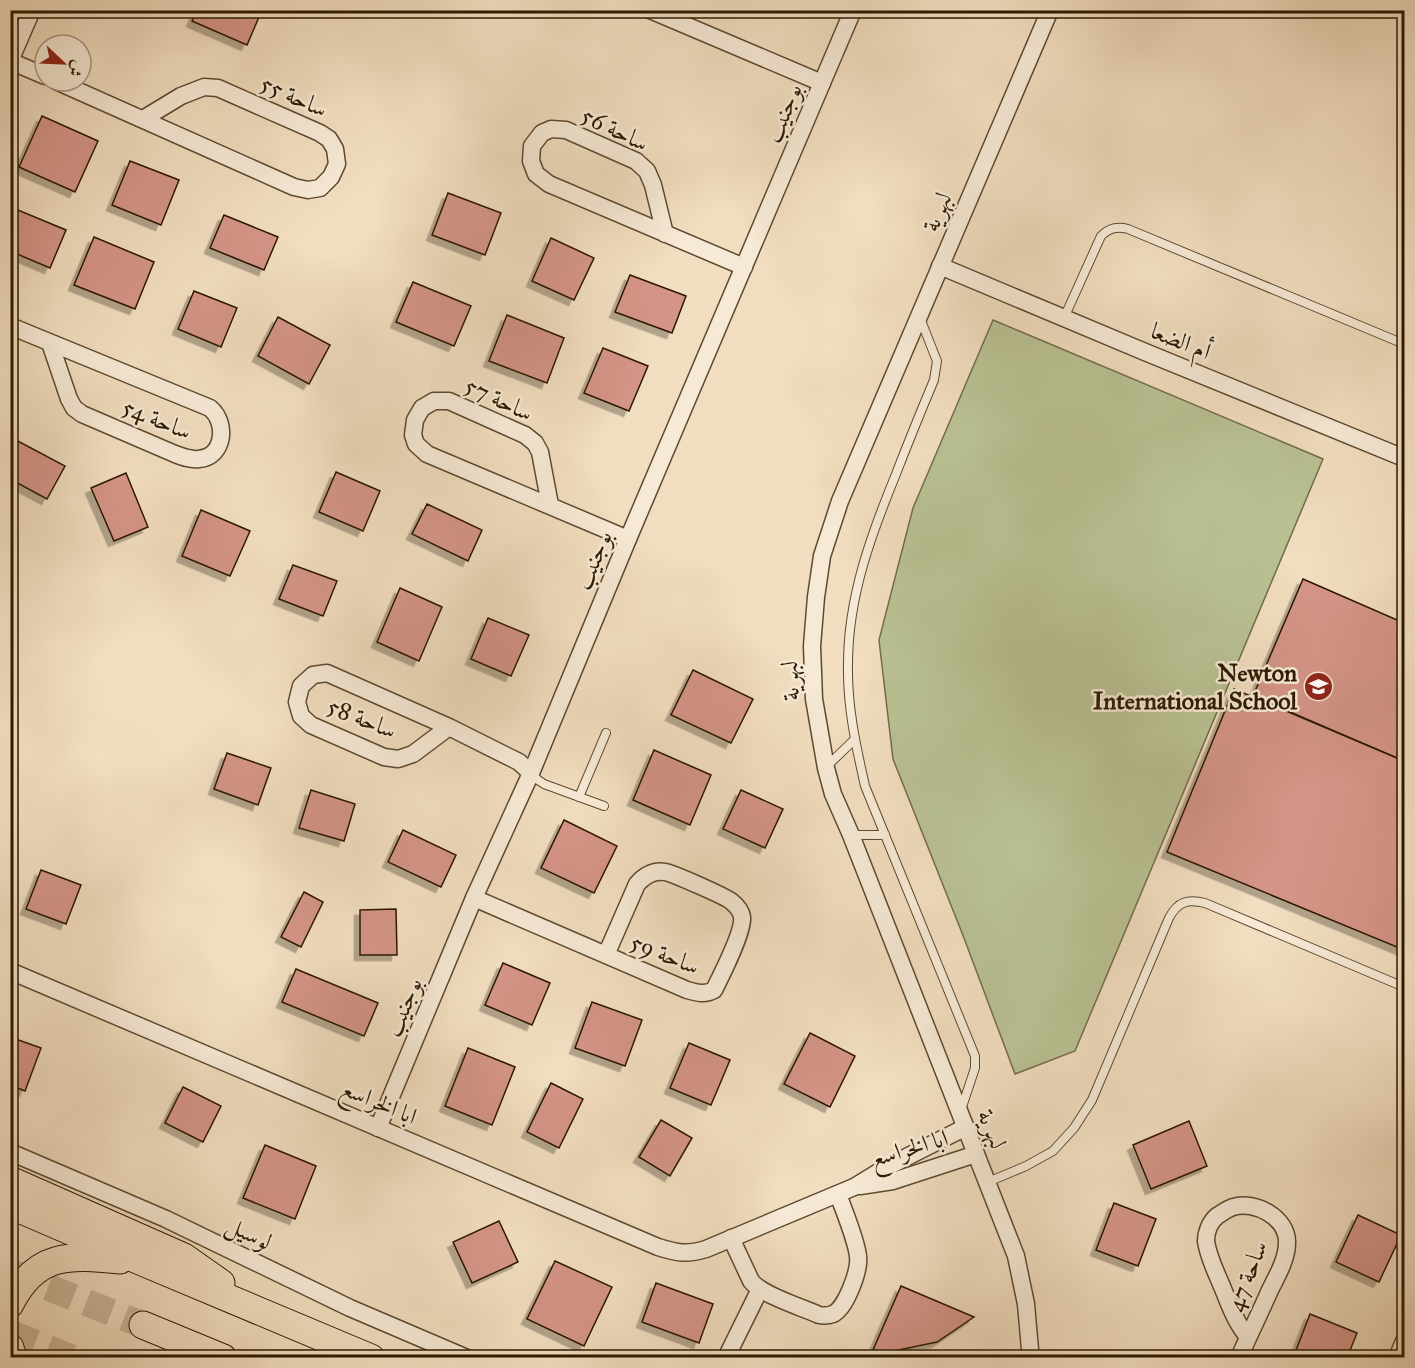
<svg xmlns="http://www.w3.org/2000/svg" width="1415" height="1368" viewBox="0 0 1415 1368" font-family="'IM FELL Great Primer',Amiri,serif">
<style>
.green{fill:#b9c193;stroke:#726d4a;stroke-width:1.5}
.building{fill:#d49487;stroke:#2c1901;stroke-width:1.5;filter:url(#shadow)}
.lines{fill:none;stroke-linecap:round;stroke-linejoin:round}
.trunk-tunnel{stroke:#cab699;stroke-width:27;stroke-dasharray:27 14;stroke-linecap:butt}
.service-casing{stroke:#5d4a30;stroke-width:10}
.minor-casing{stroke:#5d4a30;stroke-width:19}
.trunk-casing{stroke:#2c1901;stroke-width:29}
.service{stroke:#f6e9d5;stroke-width:8}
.minor{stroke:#f6e9d5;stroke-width:16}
.trunk{stroke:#f1ddbf;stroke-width:27}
.labels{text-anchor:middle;stroke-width:5;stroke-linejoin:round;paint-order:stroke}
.street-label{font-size:24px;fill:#2c1901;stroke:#f6e9d5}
.poi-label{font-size:24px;font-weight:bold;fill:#2c1901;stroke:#f6e9d5;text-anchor:end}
</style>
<defs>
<filter id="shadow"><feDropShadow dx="-5.5" dy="5.5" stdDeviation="0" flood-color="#0004"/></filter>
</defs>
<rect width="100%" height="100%" fill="#f1ddbf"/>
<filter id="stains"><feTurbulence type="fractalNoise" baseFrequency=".00333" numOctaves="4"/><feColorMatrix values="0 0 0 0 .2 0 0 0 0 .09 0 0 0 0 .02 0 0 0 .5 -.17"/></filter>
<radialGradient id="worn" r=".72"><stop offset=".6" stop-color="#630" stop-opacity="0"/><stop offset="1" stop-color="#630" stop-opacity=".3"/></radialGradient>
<!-- green -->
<path class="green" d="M 993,320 L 1323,459 L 1075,1051 L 1015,1074 L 964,938 L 893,759 L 879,640 L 913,508 Z"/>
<!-- building -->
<g class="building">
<path d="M 197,10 L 262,10 L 247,45 L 192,21 Z"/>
<path d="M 42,116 L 98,141 L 75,192 L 19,167 Z"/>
<path d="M 130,161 L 179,180 L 161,225 L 112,205 Z"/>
<path d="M 448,193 L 501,213 L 485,255 L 432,235 Z"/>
<path d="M 13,208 L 66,230 L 50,268 L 10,251 L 10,214 Z"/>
<path d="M 224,215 L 278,237 L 264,270 L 210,248 Z"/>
<path d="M 94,237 L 154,262 L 135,309 L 74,285 Z"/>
<path d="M 551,238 L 594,258 L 574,300 L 532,281 Z"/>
<path d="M 630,275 L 686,296 L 672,333 L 615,312 Z"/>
<path d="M 413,282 L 471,306 L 454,346 L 396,322 Z"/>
<path d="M 194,291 L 237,308 L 221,347 L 178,329 Z"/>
<path d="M 507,315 L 564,338 L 547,383 L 489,361 Z"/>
<path d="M 278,317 L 330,345 L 309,384 L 258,356 Z"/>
<path d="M 603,348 L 648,366 L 629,411 L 584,393 Z"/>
<path d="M 14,439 L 65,466 L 47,499 L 10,479 L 10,446 Z"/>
<path d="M 336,472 L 380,491 L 363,531 L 319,512 Z"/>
<path d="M 126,473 L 148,527 L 114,541 L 91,488 Z"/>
<path d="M 427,504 L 482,530 L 468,561 L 412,534 Z"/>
<path d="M 201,510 L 250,531 L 230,576 L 182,556 Z"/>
<path d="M 293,565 L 337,581 L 323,616 L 279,599 Z"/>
<path d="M 1303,579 L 1404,623 L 1404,761 L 1253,696 Z"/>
<path d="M 400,588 L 442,607 L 419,661 L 377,642 Z"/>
<path d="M 488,618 L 529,635 L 511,676 L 471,659 Z"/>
<path d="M 693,670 L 753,699 L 731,743 L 671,715 Z"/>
<path d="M 1234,689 L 1404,761 L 1404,950 L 1167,852 Z"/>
<path d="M 654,750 L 711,775 L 690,825 L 633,800 Z"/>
<path d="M 227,753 L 271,768 L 258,805 L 214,789 Z"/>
<path d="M 311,790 L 355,804 L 344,841 L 299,828 Z"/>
<path d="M 741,790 L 783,809 L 765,848 L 723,829 Z"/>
<path d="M 564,820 L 617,846 L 594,893 L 541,868 Z"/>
<path d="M 403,830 L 456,855 L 441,887 L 388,862 Z"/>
<path d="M 41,870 L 81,885 L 66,924 L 26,909 Z"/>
<path d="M 304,892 L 323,902 L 301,947 L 281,937 Z"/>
<path d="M 396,909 L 397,955 L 360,955 L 360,910 Z"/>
<path d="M 503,963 L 550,983 L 532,1025 L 485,1005 Z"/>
<path d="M 296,969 L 378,1003 L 364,1036 L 282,1002 Z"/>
<path d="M 592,1002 L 642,1020 L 625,1066 L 575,1048 Z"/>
<path d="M 810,1033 L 855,1056 L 830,1107 L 784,1084 Z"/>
<path d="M 10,1037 L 41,1048 L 25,1091 L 10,1085 Z"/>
<path d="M 689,1043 L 730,1060 L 711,1105 L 670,1088 Z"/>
<path d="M 468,1048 L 515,1067 L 492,1125 L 445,1106 Z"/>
<path d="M 551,1083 L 583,1099 L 559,1148 L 527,1132 Z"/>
<path d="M 183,1087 L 221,1106 L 203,1142 L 165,1123 Z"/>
<path d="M 661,1120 L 692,1138 L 670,1176 L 639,1157 Z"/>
<path d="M 1189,1121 L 1207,1166 L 1151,1189 L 1133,1145 Z"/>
<path d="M 265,1145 L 316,1166 L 295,1219 L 243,1198 Z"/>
<path d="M 1114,1203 L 1156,1219 L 1138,1266 L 1096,1250 Z"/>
<path d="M 1358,1215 L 1401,1235 L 1379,1282 L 1336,1262 Z"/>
<path d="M 499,1221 L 518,1262 L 472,1283 L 453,1242 Z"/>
<path d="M 555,1261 L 612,1287 L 584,1346 L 527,1319 Z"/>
<path d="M 656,1283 L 713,1304 L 699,1343 L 642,1322 Z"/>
<path d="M 901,1286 L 974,1317 L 937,1342 L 889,1352 L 873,1350 Z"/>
<path d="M 1310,1314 L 1357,1333 L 1347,1358 L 1293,1358 Z"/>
</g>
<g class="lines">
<!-- trunk-tunnel -->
<g class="trunk-tunnel">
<path d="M 10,1272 L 143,1325"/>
<path d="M 10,1333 L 71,1358"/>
</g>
<defs>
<g id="service">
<path d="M 920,318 L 937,361 L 934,380 C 921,411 908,443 896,474 C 871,535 848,597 848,664 C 847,706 856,746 865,786 L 975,1056 L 975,1068 L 961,1110"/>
<path d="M 1064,318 L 1101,236 C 1109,228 1117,226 1128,229 L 1404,344"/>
<path d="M 826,767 L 854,740"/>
<path d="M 531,773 L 538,780 L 544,784 L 604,806"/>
<path d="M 579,797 L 606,733"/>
<path d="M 851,835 L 885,835"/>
<path d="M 988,1182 L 1026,1166 L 1053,1151 L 1074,1128 L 1092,1100 L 1169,918 C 1178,901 1188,899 1205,903 L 1404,987"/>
</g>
<g id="minor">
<path d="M 650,10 L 822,83"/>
<path d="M 10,61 L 32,10"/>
<path d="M 10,61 L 45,76"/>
<path d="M 56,81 L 294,187 L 308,190 L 320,188 L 331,177 L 337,164 L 335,149 L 329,139 L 320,133 L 218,88 L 204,87 L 181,96 L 143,119"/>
<path d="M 665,234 L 653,185 L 647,171 L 636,161 L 566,130 L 551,129 L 542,133 L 532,146 L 531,161 L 536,174 L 549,184 L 744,267"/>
<path d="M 940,266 L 1145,352 L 1404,458"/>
<path d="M 10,326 L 210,408 C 228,423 224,457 199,459 C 191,460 183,457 175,454 L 82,414 L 74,408 L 69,399 L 50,343"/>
<path d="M 550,505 L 540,452 L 535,443 L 525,435 L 449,401 L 434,401 L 422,408 L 415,420 L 413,435 L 416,444 L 427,454 L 628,539"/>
<path d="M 449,727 L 413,754 L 398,759 L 384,757 L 311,725 L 301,716 L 297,702 L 301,686 L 313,675 L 327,673 L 449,727 L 519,762 L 531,773"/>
<path d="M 474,898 L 687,990 C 697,993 705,995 714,990 C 721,976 744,931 742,917 C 741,911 737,906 732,902 C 727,897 672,873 665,872 C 653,870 644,876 637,884 L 606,955"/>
<path d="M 10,971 L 658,1247 C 677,1253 686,1255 706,1249 L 854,1187 L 885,1168 L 966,1127"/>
<path d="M 378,1128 L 474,898 L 531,773 L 628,539 L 853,10"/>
<path d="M 10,1152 L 166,1219 L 350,1308 L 467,1358"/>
<path d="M 860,1186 L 893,1181 L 976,1154"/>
<path d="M 731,1238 L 751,1281 C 762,1295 801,1307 819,1315 C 824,1316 828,1316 833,1314 C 846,1308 860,1270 858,1256 C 856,1239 844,1211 838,1194"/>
<path d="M 726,1358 L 760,1289"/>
<path d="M 1029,1358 L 1030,1350 L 1026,1304 L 1016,1256 L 851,835 L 833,794 L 826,768 L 814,699 L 812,646 L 816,597 L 822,556 L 840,501 L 1050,10"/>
<path d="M 1239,1358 C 1249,1335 1260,1313 1270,1290 C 1277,1276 1287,1259 1287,1243 C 1288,1218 1255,1200 1233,1207 C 1227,1209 1222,1213 1217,1216 C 1210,1222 1206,1232 1206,1241 C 1208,1256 1215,1270 1221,1284 C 1229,1303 1235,1322 1248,1337"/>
<path d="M 1397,1358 L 1404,1341"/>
</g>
<g id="trunk">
<path d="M 10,1180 L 184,1257 L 221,1283"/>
<path d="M 10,1205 L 140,1261 L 371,1358"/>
<path d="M 10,1304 C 36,1252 70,1255 120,1260"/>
<path d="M 143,1325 L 223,1358"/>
<path d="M 10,1348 L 13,1358"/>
</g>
</defs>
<!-- service casing -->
<use href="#service" class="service-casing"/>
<!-- minor casing -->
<use href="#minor" class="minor-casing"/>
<!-- trunk casing -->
<use href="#trunk" class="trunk-casing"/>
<!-- service -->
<use href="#service" class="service"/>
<!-- minor -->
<use href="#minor" class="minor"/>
<!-- trunk -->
<use href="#trunk" class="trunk"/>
</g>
<!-- icons -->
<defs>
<symbol id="school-disc" viewBox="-11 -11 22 22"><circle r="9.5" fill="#8f2418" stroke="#f6e9d5"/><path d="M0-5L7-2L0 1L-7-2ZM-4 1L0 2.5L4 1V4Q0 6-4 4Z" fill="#fff"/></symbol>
</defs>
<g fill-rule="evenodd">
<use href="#school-disc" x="1302" y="670" width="33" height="33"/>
</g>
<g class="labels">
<!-- street labels -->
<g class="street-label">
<text transform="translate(294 96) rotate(24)" y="8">ساحة 55</text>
<text transform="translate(783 113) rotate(-67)" y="8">بوجنيب</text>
<text transform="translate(615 129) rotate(26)" y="8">ساحة 56</text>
<text transform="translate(937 212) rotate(-67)" y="8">لبهرية</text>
<text transform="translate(1181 341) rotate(22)" y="8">أم الضعا</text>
<text transform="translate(499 399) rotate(25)" y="8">ساحة 57</text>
<text transform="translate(157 419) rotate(22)" y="8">ساحة 54</text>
<text transform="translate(593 560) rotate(-67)" y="8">بوجنيب</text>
<text transform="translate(790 681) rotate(-93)" y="8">لبهرية</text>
<text transform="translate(362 718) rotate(22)" y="8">ساحة 58</text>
<text transform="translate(665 954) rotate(22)" y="8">ساحة 59</text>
<text transform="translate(403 1007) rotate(-67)" y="8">بوجنيب</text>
<text transform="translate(379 1102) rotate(23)" y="8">ابا الخراسع</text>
<text transform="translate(992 1129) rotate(68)" y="8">لبهرية</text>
<text transform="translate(909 1148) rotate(-16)" y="8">ابا الخراسع</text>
<text transform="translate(249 1233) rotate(26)" y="8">لوسيل</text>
<text transform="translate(1247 1276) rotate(-69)" y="8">ساحة 47</text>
</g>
<!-- poi labels -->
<g class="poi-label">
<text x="1297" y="681">Newton<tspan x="1297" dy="28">International School</tspan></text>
</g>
</g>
<!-- margin -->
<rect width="1415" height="1368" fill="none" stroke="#f1ddbf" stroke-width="36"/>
<rect x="12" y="12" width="1391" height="1344" fill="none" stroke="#2c1901" stroke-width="3"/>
<rect x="18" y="18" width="1379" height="1332" fill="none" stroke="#2c1901" stroke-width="1.5"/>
<!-- north arrow -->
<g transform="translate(63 63) rotate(113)"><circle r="28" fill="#f6e9d5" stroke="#a59680" stroke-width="1.5"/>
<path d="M0-4.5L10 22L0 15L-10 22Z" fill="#8f2418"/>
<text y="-9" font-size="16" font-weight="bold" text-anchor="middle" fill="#2c1901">ش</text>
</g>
<rect width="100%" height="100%" filter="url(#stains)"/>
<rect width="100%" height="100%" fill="url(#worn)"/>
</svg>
